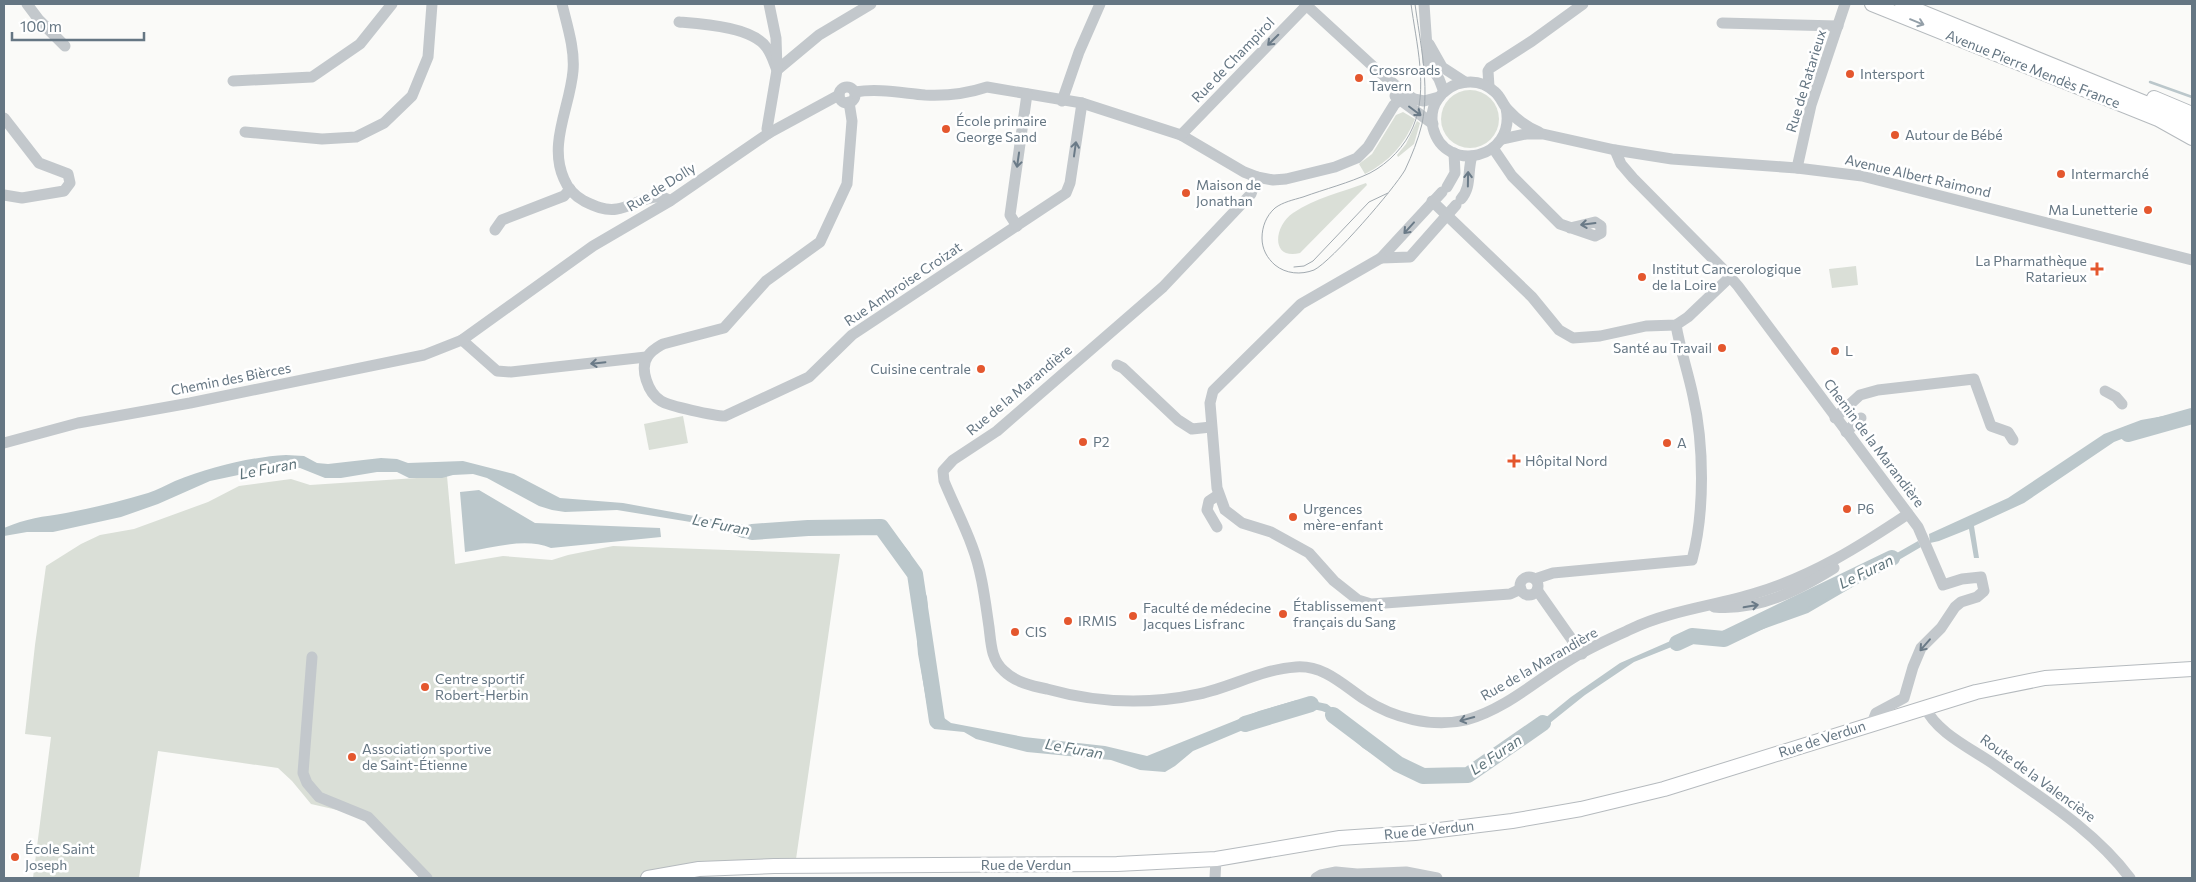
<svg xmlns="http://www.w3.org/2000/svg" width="2196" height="882" viewBox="0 0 2196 882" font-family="Commissioner,sans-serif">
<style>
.green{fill:#dadfd7}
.water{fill:#bbc7cb}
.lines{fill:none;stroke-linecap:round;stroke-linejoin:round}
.stream{stroke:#bbc7cb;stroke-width:2.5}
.river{stroke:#bbc7cb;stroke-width:16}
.major-casing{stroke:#b5babe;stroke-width:16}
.minor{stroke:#c3c8cc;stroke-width:11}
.major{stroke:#fff;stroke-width:14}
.tram{stroke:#a2aab0;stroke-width:1}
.oneway{stroke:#939fa8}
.oneway2{stroke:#6a7a87}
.poi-dot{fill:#e4572e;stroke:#fff;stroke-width:2}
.labels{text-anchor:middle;stroke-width:5;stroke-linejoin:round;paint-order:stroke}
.street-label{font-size:14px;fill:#657683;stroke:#fff}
.poi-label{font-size:14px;fill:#657683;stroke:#fff;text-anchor:start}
.water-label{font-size:15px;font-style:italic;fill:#60757c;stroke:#fff}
</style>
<rect width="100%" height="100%" fill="#fafaf8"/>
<!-- green -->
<g class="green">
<circle cx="1470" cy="119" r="29"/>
<path d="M 1403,112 L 1415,119 C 1405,144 1389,162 1365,174 L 1359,164 L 1372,154 L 1396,115 Z"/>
<path d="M 1417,121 L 1420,123 L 1414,144 L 1398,157 L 1397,155 L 1406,144 Z"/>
<path d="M 1366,183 L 1367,185 L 1300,253 C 1270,260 1274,226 1293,213 C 1315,198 1342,192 1366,183 Z"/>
<path d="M 1856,266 L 1858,285 L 1832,288 L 1829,269 Z"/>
<path d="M 683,416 L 688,443 L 649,450 L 644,424 Z"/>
<path d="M 447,476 L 455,564 L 503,556 L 552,560 L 568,555 L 613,546 L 840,554 L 795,866 L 648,878 L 427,878 L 368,817 L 311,804 L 292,781 L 278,768 L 158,751 L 139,878 L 33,878 L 51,737 L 25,734 L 35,645 L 46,566 L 81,544 L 100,535 L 134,529 L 208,502 L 239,486 L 291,479 L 310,485 Z"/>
</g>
<!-- water -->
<g class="water">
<path d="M 2192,411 L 2192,421 L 2152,427 L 2114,442 L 2024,503 L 1974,526 L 1979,558 L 1974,558 L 1969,529 L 1939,541 L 1930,543 L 1929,534 L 2008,498 L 2104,434 L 2141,420 Z"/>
<path d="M 286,455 L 304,456 L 317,463 L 328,464 L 381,458 L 397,459 L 408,463 L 463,461 L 514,474 L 560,498 L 623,503 L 776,531 L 802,524 L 822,525 L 855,521 L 886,528 L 894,533 L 910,553 L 927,597 L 928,608 L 925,624 L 928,680 L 940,715 L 951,723 L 1024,737 L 1105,746 L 1147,756 L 1259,711 L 1297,700 L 1313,701 L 1327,704 L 1336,711 L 1356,735 L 1389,757 L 1439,776 L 1460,774 L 1485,764 L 1512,745 L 1571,697 L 1620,663 L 1691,632 L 1725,636 L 1800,608 L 1918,541 L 1921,547 L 1808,613 L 1730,641 L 1721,641 L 1699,636 L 1634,662 L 1585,695 L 1511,754 L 1468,780 L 1437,782 L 1421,778 L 1405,769 L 1388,764 L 1363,748 L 1346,733 L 1335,716 L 1322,711 L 1308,708 L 1270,715 L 1243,730 L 1193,751 L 1175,766 L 1165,772 L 1140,770 L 1111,760 L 1027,752 L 976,739 L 964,732 L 934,729 L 930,721 L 918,654 L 917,642 L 921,607 L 916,584 L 910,574 L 907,557 L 892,542 L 878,535 L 853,527 L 842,527 L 815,533 L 796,533 L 756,539 L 742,538 L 715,526 L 617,510 L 565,512 L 552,510 L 539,506 L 487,478 L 473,474 L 453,475 L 442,478 L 409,478 L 397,472 L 377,472 L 341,478 L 325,478 L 300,468 L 281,466 L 210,481 L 158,504 L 121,517 L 53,532 L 27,532 L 4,536 L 4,528 C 27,518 42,517 66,513 C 93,508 121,501 148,493 C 157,490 166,485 175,481 C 210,467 250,457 286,455 Z"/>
<path d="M 479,490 L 535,523 L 660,528 L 661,537 L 551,548 C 525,537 492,548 465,552 L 460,492 Z"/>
</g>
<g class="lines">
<!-- stream -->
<path class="stream" d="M 2150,82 L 2192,97"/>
<!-- river -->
<g class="river">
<path d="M 2128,434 L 2192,416"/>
<path d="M 752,532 L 808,528 L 881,527 L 915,574 L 937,721"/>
<path d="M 1677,643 L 1692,636 L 1724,639 L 1892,558"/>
<path d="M 1333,715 L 1398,764 L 1423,776 L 1468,775 L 1543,723"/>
<path d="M 1245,724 L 1311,704"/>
</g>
<defs>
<g id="major">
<path d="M 1872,4 L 2158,119 L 2192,138"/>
<path d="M 1902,4 L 2150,105 L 2192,126"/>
<path d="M 2154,98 L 2192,114"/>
<path d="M 648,878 L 699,869 L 774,866 L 1117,864 L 1216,859 L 1340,838 L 1415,833 L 1512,821 L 1581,809 L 1664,789 L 1976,692 L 2045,678 L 2192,669"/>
</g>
</defs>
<!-- major casing -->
<use href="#major" class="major-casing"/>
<!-- minor -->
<g class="minor">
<path d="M 27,4 L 39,20 L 65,46"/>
<path d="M 562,4 C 567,25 575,49 573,71 C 570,107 548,144 564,179 C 568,189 575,196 584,201 C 594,206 605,211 617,209 C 633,207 656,189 670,201"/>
<path d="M 1305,4 L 1377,70 L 1406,94 L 1414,99 L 1424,101 L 1439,97"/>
<path d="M 1424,4 L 1428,62 L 1439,79 L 1444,92"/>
<path d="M 679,22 C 703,24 753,27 767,48 C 772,55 774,63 777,70 L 819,35 L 871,4"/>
<path d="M 1722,23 L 1838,26"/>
<path d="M 1429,44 L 1442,67 L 1465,82"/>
<path d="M 233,81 L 312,77 L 360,44 L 392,4"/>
<circle cx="847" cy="95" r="8"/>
<path d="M 1489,87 L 1488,71 L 1490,68 L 1532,41 L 1583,4"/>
<path d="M 855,92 C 878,88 902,93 925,95 C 945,96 969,93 987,87 L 1082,103 L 1181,135 L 1244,172 L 1257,177 L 1273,180 L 1286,179 L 1335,167 L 1357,158 L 1368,147 L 1394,105 L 1406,94"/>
<path d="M 1395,96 L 1433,124"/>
<path d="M 1062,101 L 1079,52 L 1100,4"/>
<path d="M 849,102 L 852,121 L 847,184 L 820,242 L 766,281 L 724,328 L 663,344 C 658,347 652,350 648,356 C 639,368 648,393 661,401 C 669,406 714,416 725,416 L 809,377 L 852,335 L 1066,193 L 1070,183 L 1082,103"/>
<path d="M 1506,108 C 1517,159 1445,175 1433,128 C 1431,118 1432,107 1438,99 C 1451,80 1478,76 1495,92 C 1501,97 1503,105 1508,110 C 1517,120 1527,127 1539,132"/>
<path d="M 4,118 L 39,163 L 68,174 L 70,183 L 64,191 L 22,198 L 4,195"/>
<path d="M 245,132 L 322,139 L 356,137 L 384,123 L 412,96 L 428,57 L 432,4"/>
<path d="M 769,133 L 767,129 L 777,70 L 776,38 L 769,4"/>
<path d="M 1181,135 L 1307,5"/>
<path d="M 1502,139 L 1526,134 L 1543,134 L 1615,150 L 1672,159 L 1797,168 L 1862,176 L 2192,260"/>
<path d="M 1493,148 L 1512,176 L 1560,224 L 1595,236 L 1601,233 L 1601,226 L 1595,222 L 1570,228"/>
<path d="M 1615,150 L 1621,164 L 1633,178 L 1724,270 L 1738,286 L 1918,527 L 1943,585 L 1962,579 L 1981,577 L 1984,591 L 1977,597 L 1961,602 L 1955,607 L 1941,628 L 1921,648 L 1913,667 L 1904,698 L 1876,713 L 1872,723"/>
<path d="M 1797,168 L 1811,105 L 1845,4"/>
<path d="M 1257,177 L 1251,194 L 1163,287 L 997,431 L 953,460 L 943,471 L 944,481 C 953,503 964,524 972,546 C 982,572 985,600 989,627 C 991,643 991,660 1004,671 C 1015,682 1032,686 1047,689 C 1097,703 1148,705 1199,694 C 1232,687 1262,669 1296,667 C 1324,665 1343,685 1364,699 C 1393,718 1432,728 1466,720 C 1506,709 1538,679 1573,658 C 1591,647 1612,638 1631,629 C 1671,610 1715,606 1756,593 C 1813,576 1860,546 1908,514"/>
<path d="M 1447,187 L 1455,173 L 1454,153"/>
<path d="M 1442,192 L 1381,258 L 1410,257 L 1456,205"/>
<path d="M 1461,199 C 1472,187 1467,171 1472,156"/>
<path d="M 1432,201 L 1532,297 L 1559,330 L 1573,338 L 1600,336 L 1646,326 L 1676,325 L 1688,317 L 1730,277"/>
<path d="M 1017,226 L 1010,215 L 1027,94"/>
<path d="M 495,230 L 502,220 L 564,196 L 570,189"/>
<path d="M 1381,258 L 1301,304 L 1213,391 L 1210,403 L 1217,488 L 1225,510 L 1242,523 L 1271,532 L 1309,553 L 1334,581 L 1358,600 L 1371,604 L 1510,594 L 1521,589"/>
<path d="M 462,340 L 497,371 L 511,372 L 646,357"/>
<path d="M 1117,365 L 1123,368 L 1178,420 L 1192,429 L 1211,427"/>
<path d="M 2105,391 L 2116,397 L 2122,404"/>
<path d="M 1835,418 L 1860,395 L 1878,390 L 1974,379 L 1991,426 L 2008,432 L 2013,440"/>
<path d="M 1846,432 L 1861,418"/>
<path d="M 4,443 L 78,423 L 190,403 L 424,355 L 462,340 L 593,246 L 670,201 L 769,133 L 839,95"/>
<path d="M 1217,527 L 1207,510 L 1209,501 L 1218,495"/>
<circle cx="1529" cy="586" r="9"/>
<path d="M 1535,579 L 1553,573 L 1692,560 C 1705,512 1704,444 1693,396 C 1688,372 1680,349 1676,325"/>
<path d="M 1537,590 L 1582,654"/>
<path d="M 1714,607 C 1758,611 1797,591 1834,568"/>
<path d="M 312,657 L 303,773 L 307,783 L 319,797 L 368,817 L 427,878"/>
<path d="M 1925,707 C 1936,732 1970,748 1992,763 C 2041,798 2094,830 2130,878"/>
<path d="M 1215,878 L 1216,859"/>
<path d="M 1316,878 L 1321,875 L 1336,872 L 1357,874 L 1406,872 L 1437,878"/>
</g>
<!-- major -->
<use href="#major" class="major"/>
<!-- tram -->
<g class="tram">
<path d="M 1411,4 C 1416,42 1429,90 1413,127 C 1405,146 1389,163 1370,173 C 1349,183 1325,189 1303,197 C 1293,200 1283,202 1275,208 C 1266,216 1262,227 1262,238 C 1262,249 1267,258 1275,265 C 1286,274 1301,275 1314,270 C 1332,261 1394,189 1405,170 C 1412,155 1418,140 1422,124 C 1430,85 1420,42 1415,4"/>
<path d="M 1294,267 L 1304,266 L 1313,261 L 1369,202 L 1388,193"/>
</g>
</g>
<!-- one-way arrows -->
<defs><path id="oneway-shaft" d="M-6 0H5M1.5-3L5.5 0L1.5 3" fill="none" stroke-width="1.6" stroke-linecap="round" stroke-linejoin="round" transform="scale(1.25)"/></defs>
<use class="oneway" href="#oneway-shaft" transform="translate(1917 22) rotate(22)"/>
<g class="oneway2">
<use href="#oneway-shaft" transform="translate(1273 40) rotate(135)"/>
<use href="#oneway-shaft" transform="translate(1415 111) rotate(37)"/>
<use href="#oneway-shaft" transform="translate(1075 149) rotate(-82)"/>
<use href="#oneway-shaft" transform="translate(1018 160) rotate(98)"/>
<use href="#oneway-shaft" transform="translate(1468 179) rotate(-89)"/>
<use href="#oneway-shaft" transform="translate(1588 224) rotate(173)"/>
<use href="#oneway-shaft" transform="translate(1409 228) rotate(132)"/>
<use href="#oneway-shaft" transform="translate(598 363) rotate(174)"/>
<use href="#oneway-shaft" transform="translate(1751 606) rotate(-10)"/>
<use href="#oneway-shaft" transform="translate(1925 645) rotate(131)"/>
<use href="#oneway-shaft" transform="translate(1467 719) rotate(165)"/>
</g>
<!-- markers -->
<g class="poi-dot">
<circle cx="1850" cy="74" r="5"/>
<circle cx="1359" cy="78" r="5"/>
<circle cx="946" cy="129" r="5"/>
<circle cx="1895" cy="135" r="5"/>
<circle cx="2061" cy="174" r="5"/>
<circle cx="1186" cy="193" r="5"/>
<circle cx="2148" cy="210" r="5"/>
<path d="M2094.5 261.5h5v5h5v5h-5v5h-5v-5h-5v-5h5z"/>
<circle cx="1642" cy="277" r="5"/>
<circle cx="1722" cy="348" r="5"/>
<circle cx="1835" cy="351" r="5"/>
<circle cx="981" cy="369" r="5"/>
<circle cx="1083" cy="442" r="5"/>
<circle cx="1667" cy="443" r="5"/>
<path d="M1511.5 453.5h5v5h5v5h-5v5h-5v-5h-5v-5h5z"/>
<circle cx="1847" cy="509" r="5"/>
<circle cx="1293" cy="517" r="5"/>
<circle cx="1283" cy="614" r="5"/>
<circle cx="1133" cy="616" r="5"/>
<circle cx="1068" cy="621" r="5"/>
<circle cx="1015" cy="632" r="5"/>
<circle cx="425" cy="687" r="5"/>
<circle cx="352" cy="757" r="5"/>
<circle cx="15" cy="857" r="5"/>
</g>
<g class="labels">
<!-- street labels -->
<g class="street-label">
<text transform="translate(1233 60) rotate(-46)" y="5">Rue de Champirol</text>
<text transform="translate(2033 69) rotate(22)" y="5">Avenue Pierre Mendès France</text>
<text transform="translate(1806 81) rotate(-73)" y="5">Rue de Ratarieux</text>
<text transform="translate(1918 176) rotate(13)" y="5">Avenue Albert Raimond</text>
<text transform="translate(661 187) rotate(-32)" y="5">Rue de Dolly</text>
<text transform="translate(903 284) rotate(-34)" y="5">Rue Ambroise Croizat</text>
<text transform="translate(231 379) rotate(-11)" y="5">Chemin des Bièrces</text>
<text transform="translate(1019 390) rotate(-40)" y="5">Rue de la Marandière</text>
<text transform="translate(1874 443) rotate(53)" y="5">Chemin de la Marandière</text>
<text transform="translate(1539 664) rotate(-30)" y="5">Rue de la Marandière</text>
<text transform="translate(1822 739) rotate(-18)" y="5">Rue de Verdun</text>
<text transform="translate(2038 778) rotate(36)" y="5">Route de la Valencière</text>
<text transform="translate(1429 830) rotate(-6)" y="5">Rue de Verdun</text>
<text x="1026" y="870">Rue de Verdun</text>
</g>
<!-- poi labels -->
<g class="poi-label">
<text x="1369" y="75">Crossroads<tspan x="1369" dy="16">Tavern</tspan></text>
<text x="1860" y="79">Intersport</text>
<text x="956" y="126">École primaire<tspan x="956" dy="16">George Sand</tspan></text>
<text x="1905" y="140">Autour de Bébé</text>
<text x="2071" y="179">Intermarché</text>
<text x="1196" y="190">Maison de<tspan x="1196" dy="16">Jonathan</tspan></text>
<text x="2138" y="215" text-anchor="end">Ma Lunetterie</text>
<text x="2087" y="266" text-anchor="end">La Pharmathèque<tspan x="2087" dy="16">Ratarieux</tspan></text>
<text x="1652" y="274">Institut Cancerologique<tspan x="1652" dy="16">de la Loire</tspan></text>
<text x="1712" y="353" text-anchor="end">Santé au Travail</text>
<text x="1845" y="356">L</text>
<text x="971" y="374" text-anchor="end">Cuisine centrale</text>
<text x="1093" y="447">P2</text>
<text x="1677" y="448">A</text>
<text x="1525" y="466">Hôpital Nord</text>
<text x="1303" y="514">Urgences<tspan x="1303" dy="16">mère-enfant</tspan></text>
<text x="1857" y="514">P6</text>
<text x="1293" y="611">Établissement<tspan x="1293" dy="16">français du Sang</tspan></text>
<text x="1143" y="613">Faculté de médecine<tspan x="1143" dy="16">Jacques Lisfranc</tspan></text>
<text x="1078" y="626">IRMIS</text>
<text x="1025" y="637">CIS</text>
<text x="435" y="684">Centre sportif<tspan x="435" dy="16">Robert-Herbin</tspan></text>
<text x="362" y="754">Association sportive<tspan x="362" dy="16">de Saint-Étienne</tspan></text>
<text x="25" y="854">École Saint<tspan x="25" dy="16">Joseph</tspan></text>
</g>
<!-- water labels -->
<g class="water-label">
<text transform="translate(268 469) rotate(-11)" y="5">Le Furan</text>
<text transform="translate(721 525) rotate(11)" y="5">Le Furan</text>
<text transform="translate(1866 572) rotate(-26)" y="5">Le Furan</text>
<text transform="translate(1074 749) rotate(10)" y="5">Le Furan</text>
<text transform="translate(1496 755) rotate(-34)" y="5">Le Furan</text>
</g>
</g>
<!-- border -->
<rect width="2196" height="882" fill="none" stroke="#657683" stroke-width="10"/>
<!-- scale -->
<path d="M12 32v8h132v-8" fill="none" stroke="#657683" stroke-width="2.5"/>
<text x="20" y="32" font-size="15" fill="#657683" stroke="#ffffff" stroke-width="4" paint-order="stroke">100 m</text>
</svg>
